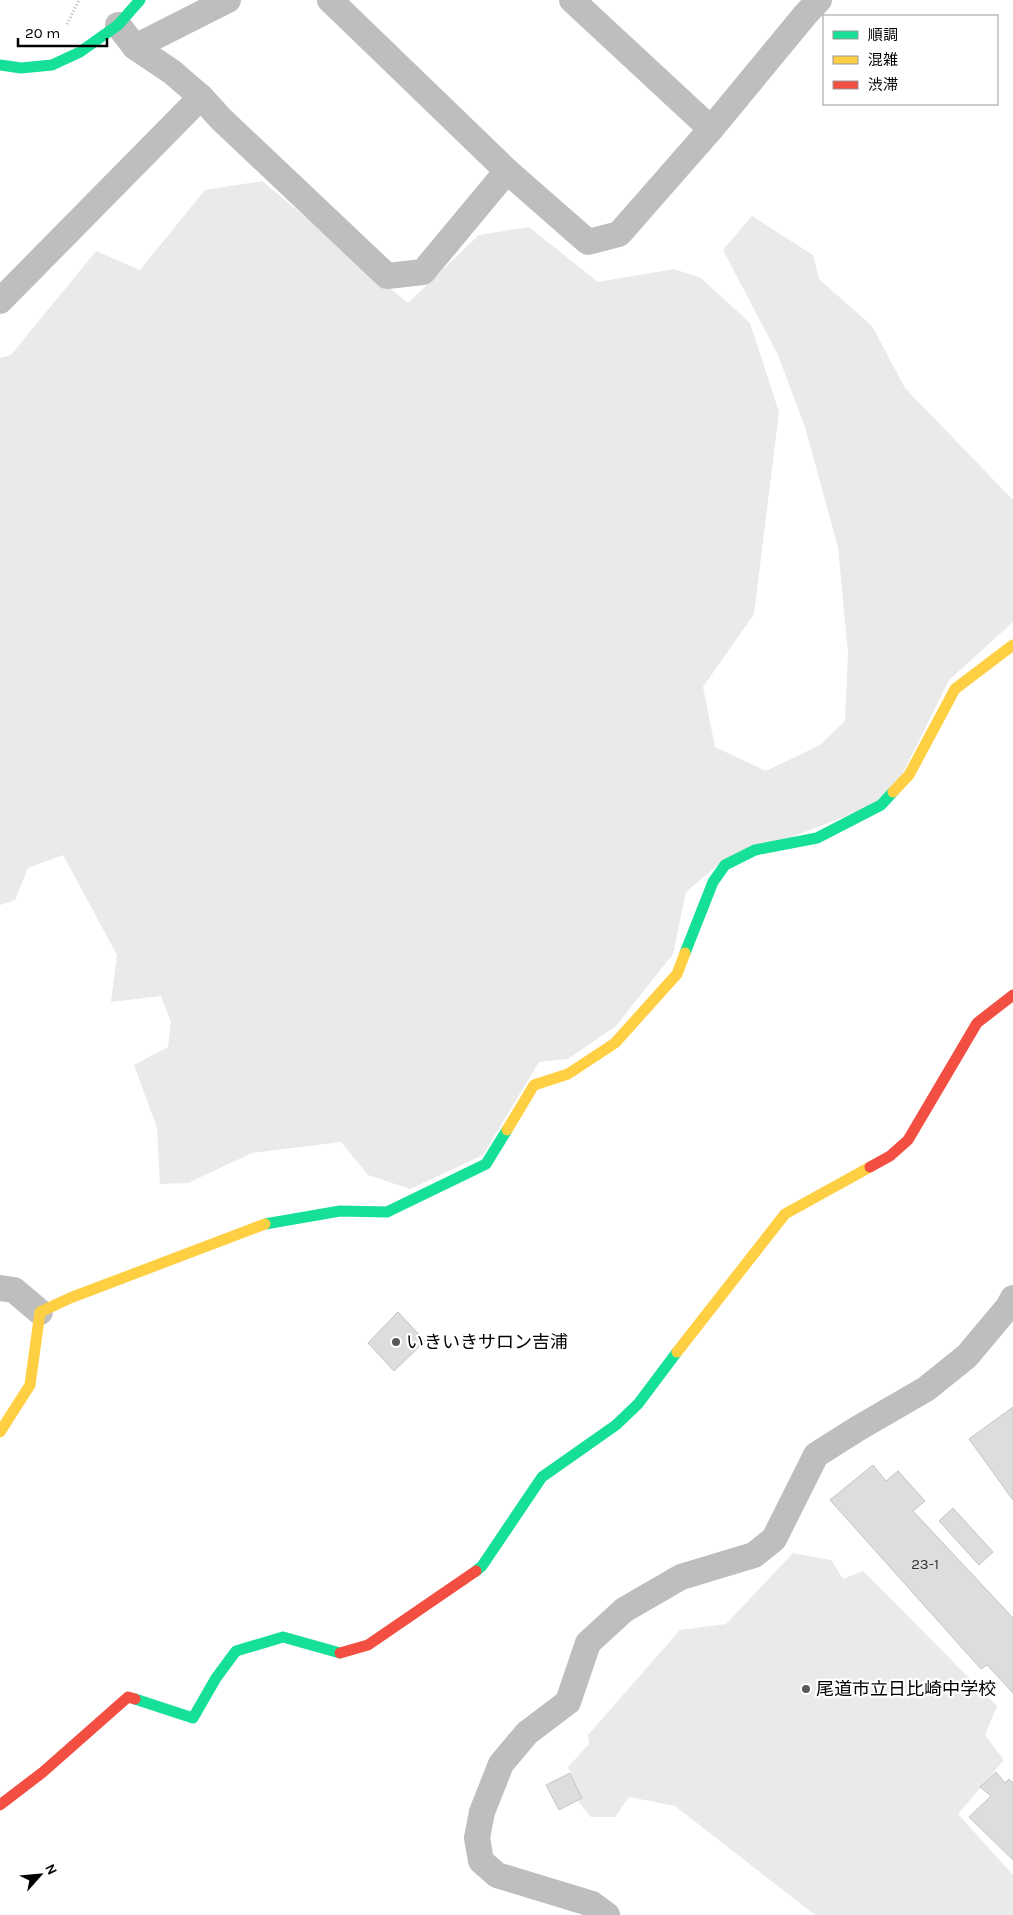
<svg xmlns="http://www.w3.org/2000/svg" width="1013" height="1915" viewBox="0 0 1013 1915" font-family="Karla,'Noto Sans JP',sans-serif">
<style>
.green{fill:#eaeaea}
.building{fill:#ddd;stroke:#c5c5c5}
.lines{fill:none;stroke-linecap:round;stroke-linejoin:round}
.path{stroke:#b8b8b8;stroke-width:3;stroke-dasharray:1 2.5;stroke-linecap:butt}
.street{stroke:#bebebe;stroke-width:26}
.fast{stroke:#16e098;stroke-width:11}
.slow{stroke:#ffcf43;stroke-width:11}
.jam{stroke:#f24e42;stroke-width:11}
.poi-dot{fill:#595959;stroke:#fff;stroke-width:2}
.labels{text-anchor:middle;stroke-width:4.5;stroke-linejoin:round;paint-order:stroke}
.number-label{font-size:15px;fill:#373737}
.poi-label{font-size:18px;fill:#000;stroke:#fff;text-anchor:start}
</style>
<rect width="100%" height="100%" fill="#fff"/>
<!-- green -->
<g class="green">
<path d="M 262,181 L 408,303 L 479,235 L 529,227 L 598,282 L 674,269 L 701,278 L 750,323 L 779,412 L 754,614 L 703,687 L 715,747 L 766,771 L 820,745 L 845,721 L 848,653 L 838,547 L 805,427 L 778,355 L 723,250 L 752,216 L 813,255 L 819,279 L 872,326 L 905,388 L 1013,500 L 1013,622 L 949,680 L 902,775 L 875,805 L 718,865 L 686,892 L 673,954 L 616,1026 L 568,1059 L 539,1062 L 483,1155 L 410,1189 L 368,1175 L 341,1142 L 252,1153 L 188,1183 L 160,1184 L 157,1128 L 134,1065 L 168,1047 L 171,1022 L 161,996 L 111,1002 L 117,955 L 63,855 L 28,868 L 15,900 L 0,905 L 0,358 L 11,355 L 96,251 L 140,270 L 205,190 Z"/>
<path d="M 793,1553 L 831,1560 L 843,1579 L 863,1571 L 997,1706 L 985,1735 L 1004,1760 L 958,1814 L 1013,1875 L 1013,1915 L 815,1915 L 675,1806 L 629,1797 L 615,1817 L 591,1817 L 577,1800 L 582,1797 L 568,1767 L 589,1744 L 588,1735 L 680,1630 L 726,1624 Z"/>
</g>
<!-- building -->
<g class="building">
<path d="M 398,1312 L 425,1341 L 394,1371 L 368,1343 Z"/>
<path d="M 1013,1407 L 1013,1500 L 969,1439 Z"/>
<path d="M 873,1465 L 886,1481 L 898,1471 L 925,1501 L 913,1511 L 1013,1618 L 1013,1693 L 987,1665 L 981,1669 L 830,1500 Z"/>
<path d="M 953,1508 L 993,1552 L 979,1565 L 939,1521 Z"/>
<path d="M 996,1772 L 1005,1783 L 1009,1779 L 1013,1783 L 1013,1860 L 969,1817 L 991,1796 L 980,1787 Z"/>
<path d="M 570,1773 L 582,1798 L 559,1810 L 546,1785 Z"/>
</g>
<g class="lines">
<!-- path -->
<path class="path" d="M 67,24 L 79,0"/>
<!-- street -->
<g class="street">
<path d="M 330,0 L 507,171 L 588,242 L 619,234 L 711,129 L 805,15 L 819,0"/>
<path d="M 572,0 L 711,129"/>
<path d="M 118,25 L 135,47 L 172,72 L 201,97 L 221,119 L 387,276 L 423,272 L 507,171"/>
<path d="M 135,47 L 228,0"/>
<path d="M 0,301 L 201,97"/>
<path d="M 0,1288 L 14,1290 L 40,1312"/>
<path d="M 607,1915 L 592,1904 L 497,1875 L 481,1861 L 477,1838 L 482,1812 L 501,1764 L 527,1733 L 568,1702 L 588,1643 L 624,1610 L 681,1577 L 754,1555 L 774,1539 L 816,1455 L 857,1429 L 926,1389 L 967,1356 L 1008,1307 L 1013,1298"/>
</g>
<!-- fast -->
<g class="fast">
<path d="M 0,65 L 21,68 L 52,65 L 80,52 L 118,25 L 140,0"/>
<path d="M 685,953 L 713,882 L 725,865 L 755,850 L 817,838 L 881,805 L 893,792"/>
<path d="M 265,1224 L 340,1211 L 387,1212 L 486,1164 L 507,1130"/>
<path d="M 476,1571 L 482,1566 L 542,1477 L 616,1425 L 638,1404 L 677,1352"/>
<path d="M 135,1699 L 193,1718 L 216,1678 L 236,1651 L 283,1637 L 340,1653"/>
</g>
<!-- slow -->
<g class="slow">
<path d="M 893,792 L 909,775 L 955,689 L 1013,645"/>
<path d="M 507,1130 L 534,1085 L 568,1074 L 615,1043 L 677,974 L 685,953"/>
<path d="M 677,1352 L 785,1214 L 870,1167"/>
<path d="M 0,1432 L 30,1385 L 40,1312 L 70,1298 L 265,1224"/>
</g>
<!-- jam -->
<g class="jam">
<path d="M 870,1167 L 890,1156 L 908,1140 L 977,1023 L 1013,995"/>
<path d="M 340,1653 L 368,1645 L 476,1571"/>
<path d="M 0,1805 L 43,1772 L 128,1697 L 135,1699"/>
</g>
</g>
<!-- markers -->
<g class="poi-dot">
<circle cx="396" cy="1342" r="5"/>
<circle cx="806" cy="1689" r="5"/>
</g>
<g class="labels">
<!-- number labels -->
<g class="number-label">
<text x="925" y="1569">23-1</text>
</g>
<!-- poi labels -->
<g class="poi-label">
<text x="406" y="1348">いきいきサロン吉浦</text>
<text x="816" y="1695">尾道市立日比崎中学校</text>
</g>
</g>
<!-- legend -->
<rect x="823" y="15" width="175" height="90" fill="#ffffff" stroke="#999999"/>
<rect x="833" y="31" width="25" height="8" fill="#16e098" stroke="#999999"/>
<text x="868" y="40" font-size="15" fill="#000000">順調</text>
<rect x="833" y="56" width="25" height="8" fill="#ffcf43" stroke="#999999"/>
<text x="868" y="65" font-size="15" fill="#000000">混雑</text>
<rect x="833" y="81" width="25" height="8" fill="#f24e42" stroke="#999999"/>
<text x="868" y="90" font-size="15" fill="#000000">渋滞</text>
<!-- north arrow -->
<g transform="translate(40 1875) rotate(63)" stroke="#ffffff" stroke-width="4" paint-order="stroke">
<path d="M0-4L9 19L0 12L-9 19Z" fill="#000000"/>
<text y="-8" font-size="14" font-weight="bold" text-anchor="middle" fill="#000000">N</text>
</g>
<!-- scale -->
<path d="M18 38v8h89v-8" fill="none" stroke="#000000" stroke-width="2.5"/>
<text x="25" y="38" font-size="15" fill="#000000" stroke="#ffffff" stroke-width="4" paint-order="stroke">20 m</text>
</svg>
